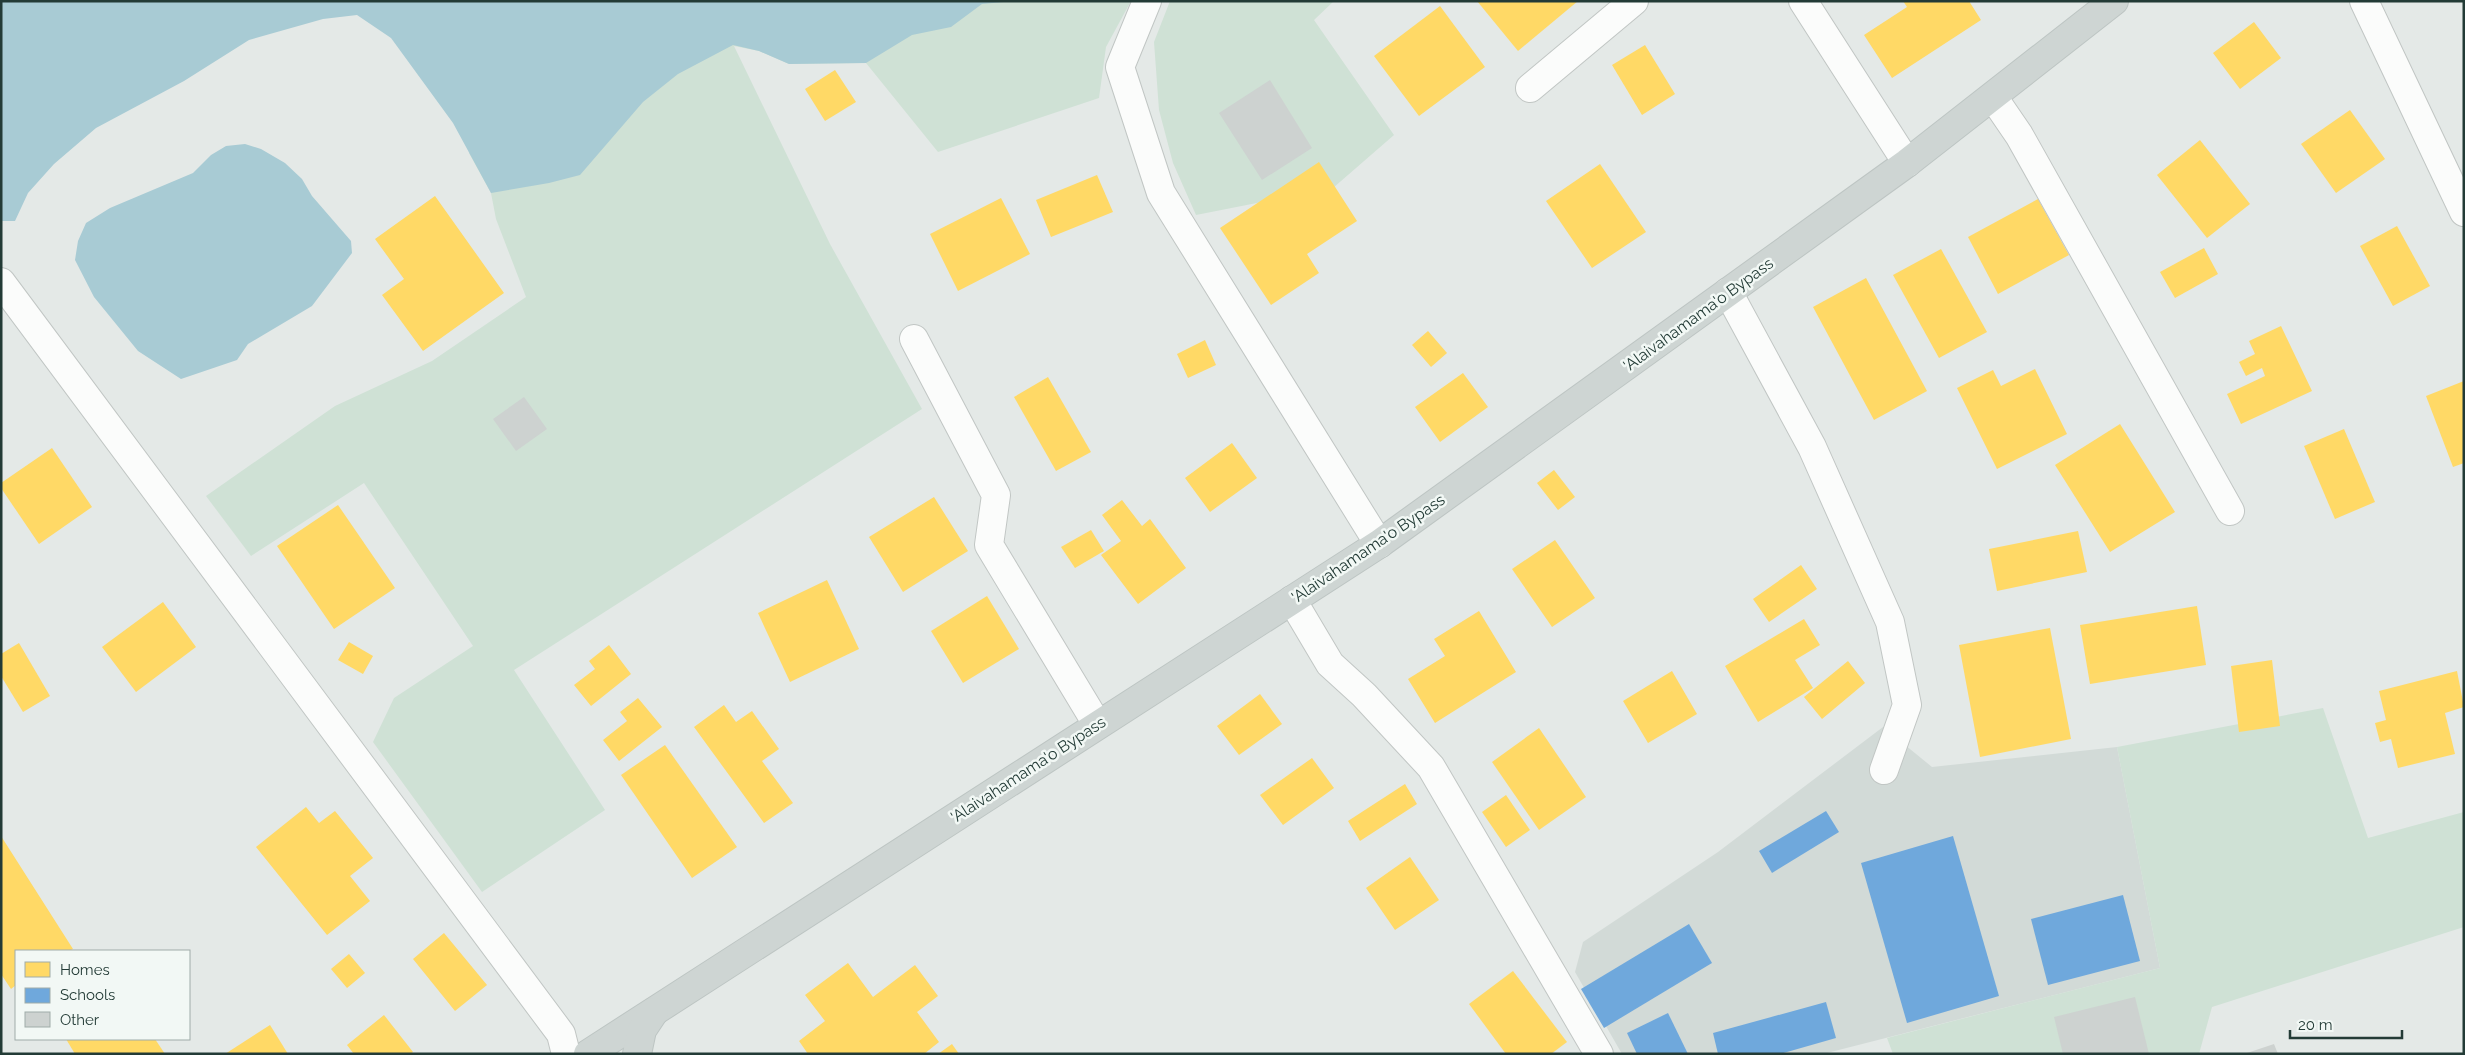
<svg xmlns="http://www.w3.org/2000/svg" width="2465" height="1055" viewBox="0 0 2465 1055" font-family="Raleway,sans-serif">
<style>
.built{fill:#d2dad7}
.green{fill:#cfe1d5}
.water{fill:#a8cbd4}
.homes{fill:#ffd966}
.schools{fill:#6fa8dc}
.building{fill:#cdd2d0}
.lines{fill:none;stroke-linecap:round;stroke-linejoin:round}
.minor-casing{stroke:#c1c6c4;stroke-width:30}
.major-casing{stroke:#bdc5c3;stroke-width:30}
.minor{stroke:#fbfcfb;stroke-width:28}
.major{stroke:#ced5d3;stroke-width:28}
.labels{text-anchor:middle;stroke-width:5;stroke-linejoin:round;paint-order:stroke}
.street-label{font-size:16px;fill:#233b36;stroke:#f2f8f5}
</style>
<rect width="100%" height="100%" fill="#e4e9e7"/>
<!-- built -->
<path class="built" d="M 1883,727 L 1932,767 L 2117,747 L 2160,968 L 1823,1054 L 1622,1054 L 1575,972 L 1583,942 L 1718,852 Z"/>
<!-- green -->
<g class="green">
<path d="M 764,1 L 1131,1 L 1106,47 L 1099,98 L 938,152 L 866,63 L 789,64 L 759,51 L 734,46 L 830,244 L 922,409 L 514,670 L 605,810 L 482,892 L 373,742 L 394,698 L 473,646 L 364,483 L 251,556 L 206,496 L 335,406 L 432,361 L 526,297 L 496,219 L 491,193 L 469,153 Z"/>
<path d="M 1170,1 L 1334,1 L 1314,20 L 1394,135 L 1333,188 L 1196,215 L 1173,163 L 1159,110 L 1154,42 Z"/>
<path d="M 2323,708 L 2368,838 L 2464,812 L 2464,927 L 2212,1007 L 2199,1054 L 1893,1054 L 1887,1038 L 2160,968 L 2117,747 Z"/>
</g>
<!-- water -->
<g class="water">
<path d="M 1,1 L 1014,1 L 982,4 L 951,27 L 912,35 L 866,63 L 789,64 L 759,51 L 733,45 L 678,74 L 643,102 L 580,175 L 549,183 L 491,193 L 453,123 L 391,38 L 357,15 L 323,19 L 249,40 L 184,81 L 96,128 L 54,164 L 28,193 L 15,221 L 1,221 Z"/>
<path d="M 245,144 L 261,149 L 285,163 L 302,179 L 312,196 L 351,241 L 352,253 L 312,306 L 248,344 L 237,360 L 181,379 L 138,351 L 94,297 L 75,260 L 78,241 L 86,223 L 110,208 L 193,173 L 211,155 L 226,146 Z"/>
</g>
<!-- homes -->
<g class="homes">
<path d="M 1477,1 L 1578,1 L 1518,51 Z"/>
<path d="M 1903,1 L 1969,1 L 1981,20 L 1892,78 L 1864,35 L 1907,7 Z"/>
<path d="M 1440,6 L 1485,67 L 1419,116 L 1374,56 Z"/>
<path d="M 2254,22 L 2281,58 L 2240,89 L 2213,53 Z"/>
<path d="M 1645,45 L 1675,94 L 1642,115 L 1612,65 Z"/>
<path d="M 835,70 L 856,102 L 825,121 L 805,89 Z"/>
<path d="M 2350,110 L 2385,159 L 2336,193 L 2301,144 Z"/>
<path d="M 2200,140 L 2250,204 L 2207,238 L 2157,175 Z"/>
<path d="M 1319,162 L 1357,221 L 1307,254 L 1319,273 L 1271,305 L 1220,228 Z"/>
<path d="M 1600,164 L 1646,232 L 1592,268 L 1546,201 Z"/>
<path d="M 1097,175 L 1113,212 L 1051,237 L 1036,200 Z"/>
<path d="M 435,196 L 504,293 L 423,351 L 382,295 L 404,279 L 375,239 Z"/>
<path d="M 1001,198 L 1030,254 L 958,291 L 930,234 Z"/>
<path d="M 2038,199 L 2069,255 L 1998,294 L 1968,237 Z"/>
<path d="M 2397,226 L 2430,286 L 2393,306 L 2360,246 Z"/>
<path d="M 2204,248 L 2218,274 L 2175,298 L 2160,272 Z"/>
<path d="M 1941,249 L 1987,332 L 1939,358 L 1893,275 Z"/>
<path d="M 1866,278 L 1927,391 L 1874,420 L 1813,307 Z"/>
<path d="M 2281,326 L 2312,391 L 2241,424 L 2227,394 L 2265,376 L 2262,368 L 2246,376 L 2239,362 L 2255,354 L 2249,341 Z"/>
<path d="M 1428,331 L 1447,353 L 1431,367 L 1412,345 Z"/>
<path d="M 1205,340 L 1216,365 L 1188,378 L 1177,354 Z"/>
<path d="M 2035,369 L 2067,434 L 1997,469 L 1957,388 L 1993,370 L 2001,386 Z"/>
<path d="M 1463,373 L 1488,407 L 1440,442 L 1415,407 Z"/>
<path d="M 1048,377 L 1091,452 L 1056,471 L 1014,397 Z"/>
<path d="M 2464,381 L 2464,463 L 2453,467 L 2426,396 Z"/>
<path d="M 2120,424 L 2175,512 L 2110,552 L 2055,465 Z"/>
<path d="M 2344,429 L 2375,502 L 2335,519 L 2304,446 Z"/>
<path d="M 1232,443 L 1257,478 L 1210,512 L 1185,478 Z"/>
<path d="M 52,448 L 92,507 L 39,544 L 1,488 L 1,483 Z"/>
<path d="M 1554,470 L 1575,497 L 1558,510 L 1537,483 Z"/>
<path d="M 934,497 L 968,551 L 903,592 L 869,537 Z"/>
<path d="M 1122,500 L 1142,526 L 1150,519 L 1186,568 L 1138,604 L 1101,555 L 1121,541 L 1102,515 Z"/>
<path d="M 338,505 L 395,588 L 334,629 L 277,546 Z"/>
<path d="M 1091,530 L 1104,551 L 1075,568 L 1061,547 Z"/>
<path d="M 2078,531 L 2087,572 L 1997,591 L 1989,549 Z"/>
<path d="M 1555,540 L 1595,598 L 1552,627 L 1512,569 Z"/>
<path d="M 1801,565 L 1817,589 L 1769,622 L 1753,599 Z"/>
<path d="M 827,580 L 859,649 L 790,682 L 758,613 Z"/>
<path d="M 987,596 L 1019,649 L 963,683 L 931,631 Z"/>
<path d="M 163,602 L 196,647 L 136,692 L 102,647 Z"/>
<path d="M 2197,606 L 2206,665 L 2090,684 L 2080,625 Z"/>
<path d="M 1479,611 L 1516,672 L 1435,723 L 1408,679 L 1445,656 L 1434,639 Z"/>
<path d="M 1804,619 L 1820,645 L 1795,660 L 1813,688 L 1758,722 L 1725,666 Z"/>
<path d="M 2050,628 L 2071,739 L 1980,757 L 1959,645 Z"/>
<path d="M 349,642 L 373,656 L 363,674 L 338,660 Z"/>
<path d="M 19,643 L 50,696 L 23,712 L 1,676 L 1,654 Z"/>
<path d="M 609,645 L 631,674 L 591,706 L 574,685 L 595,669 L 589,661 Z"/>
<path d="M 2272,660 L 2280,726 L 2239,732 L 2231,666 Z"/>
<path d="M 1848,661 L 1865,683 L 1822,719 L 1804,697 Z"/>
<path d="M 1672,671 L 1697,714 L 1648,743 L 1623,701 Z"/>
<path d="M 2457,671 L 2464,707 L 2445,713 L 2455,754 L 2398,768 L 2391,739 L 2380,742 L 2375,723 L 2386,720 L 2379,691 Z"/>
<path d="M 1260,694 L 1282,724 L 1239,755 L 1217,726 Z"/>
<path d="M 638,698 L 662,727 L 619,761 L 603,740 L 627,721 L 620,712 Z"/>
<path d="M 724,705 L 736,722 L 752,711 L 779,749 L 762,761 L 793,803 L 764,823 L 694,727 Z"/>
<path d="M 1539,728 L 1586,797 L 1539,830 L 1492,762 Z"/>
<path d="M 665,745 L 737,847 L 692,878 L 621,775 Z"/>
<path d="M 1312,758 L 1334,788 L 1283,825 L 1260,795 Z"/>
<path d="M 1405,784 L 1417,804 L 1360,841 L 1348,821 Z"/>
<path d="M 1506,795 L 1530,830 L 1506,847 L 1482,812 Z"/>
<path d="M 306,807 L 319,823 L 335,811 L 373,858 L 350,876 L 370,901 L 327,935 L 256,847 Z"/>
<path d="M 1,836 L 73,949 L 69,951 L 16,951 L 16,985 L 11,989 L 1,974 Z"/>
<path d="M 1410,857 L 1439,900 L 1395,930 L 1366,888 Z"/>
<path d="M 444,933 L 487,985 L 455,1011 L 413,959 Z"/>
<path d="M 349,954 L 365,973 L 347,988 L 331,969 Z"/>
<path d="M 848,963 L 873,997 L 915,965 L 938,996 L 917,1012 L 939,1042 L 924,1054 L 808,1054 L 799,1041 L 825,1021 L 805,995 Z"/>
<path d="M 1513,971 L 1567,1042 L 1551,1054 L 1506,1054 L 1469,1004 Z"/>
<path d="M 384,1015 L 413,1052 L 410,1054 L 354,1054 L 347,1045 Z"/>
<path d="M 270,1025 L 288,1054 L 225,1054 Z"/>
<path d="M 66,1039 L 155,1039 L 165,1054 L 75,1054 Z"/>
<path d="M 952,1044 L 959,1054 L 938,1054 Z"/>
</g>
<!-- schools -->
<g class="schools">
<path d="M 1826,811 L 1839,832 L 1772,873 L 1759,851 Z"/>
<path d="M 1953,836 L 1999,996 L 1907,1023 L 1861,863 Z"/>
<path d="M 2123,895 L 2140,961 L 2048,985 L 2031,919 Z"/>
<path d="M 1689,924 L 1712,963 L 1604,1028 L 1581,989 Z"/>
<path d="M 1826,1002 L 1836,1038 L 1780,1054 L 1718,1054 L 1713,1033 Z"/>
<path d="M 1668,1013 L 1688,1054 L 1637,1054 L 1627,1033 Z"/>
</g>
<!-- building -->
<g class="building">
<path d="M 1270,80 L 1312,148 L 1262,180 L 1219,113 Z"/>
<path d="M 524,397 L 547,429 L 516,451 L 493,419 Z"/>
<path d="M 2135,997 L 2149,1054 L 2063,1054 L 2054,1017 Z"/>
<path d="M 2274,1044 L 2278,1054 L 2247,1054 L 2247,1053 Z"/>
</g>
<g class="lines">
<defs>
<g id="minor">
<path d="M 1147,1 L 1120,67 L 1161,193 L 1379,544"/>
<path d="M 1803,1 L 1907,163"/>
<path d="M 2364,1 L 2464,212"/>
<path d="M 1530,88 L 1634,1"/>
<path d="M 1993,97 L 2019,135 L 2230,511"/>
<path d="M 1,282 L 561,1034 L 566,1054"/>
<path d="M 1728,292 L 1812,447 L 1890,622 L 1907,705 L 1884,770"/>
<path d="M 914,339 L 996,495 L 989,545 L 1097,724"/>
<path d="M 1292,600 L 1330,664 L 1364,695 L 1431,767 L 1599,1054"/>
</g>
<g id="major">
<path d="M 588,1054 L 1379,544 L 1907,163 L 2114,1"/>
<path d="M 637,1054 L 642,1030 L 654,1012"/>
</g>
</defs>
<!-- minor casing -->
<use href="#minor" class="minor-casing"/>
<!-- major casing -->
<use href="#major" class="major-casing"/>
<!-- minor -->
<use href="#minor" class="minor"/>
<!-- major -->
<use href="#major" class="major"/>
</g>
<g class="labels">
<!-- street labels -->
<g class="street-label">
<text transform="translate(1698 314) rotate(-36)" y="6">'Alaivahamama'o Bypass</text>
<text transform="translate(1368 548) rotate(-34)" y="6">'Alaivahamama'o Bypass</text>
<text transform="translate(1028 769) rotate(-33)" y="6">'Alaivahamama'o Bypass</text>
</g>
</g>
<!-- border -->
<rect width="2465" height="1055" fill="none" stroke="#233b36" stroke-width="5"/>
<!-- legend -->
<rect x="15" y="950" width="175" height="90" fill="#f2f8f5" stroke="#9faca9"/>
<rect x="25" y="962" width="25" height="15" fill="#ffd966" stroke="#9faca9"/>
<text x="60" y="975" font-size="15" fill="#233b36">Homes</text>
<rect x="25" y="988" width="25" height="15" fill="#6fa8dc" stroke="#9faca9"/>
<text x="60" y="1000" font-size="15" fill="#233b36">Schools</text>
<rect x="25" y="1012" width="25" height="15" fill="#cdd2d0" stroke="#9faca9"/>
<text x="60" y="1025" font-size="15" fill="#233b36">Other</text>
<!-- scale -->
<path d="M2290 1030v8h112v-8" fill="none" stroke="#233b36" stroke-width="2.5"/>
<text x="2298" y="1030" font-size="15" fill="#233b36" stroke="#f2f8f5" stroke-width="4" paint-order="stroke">20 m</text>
</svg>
